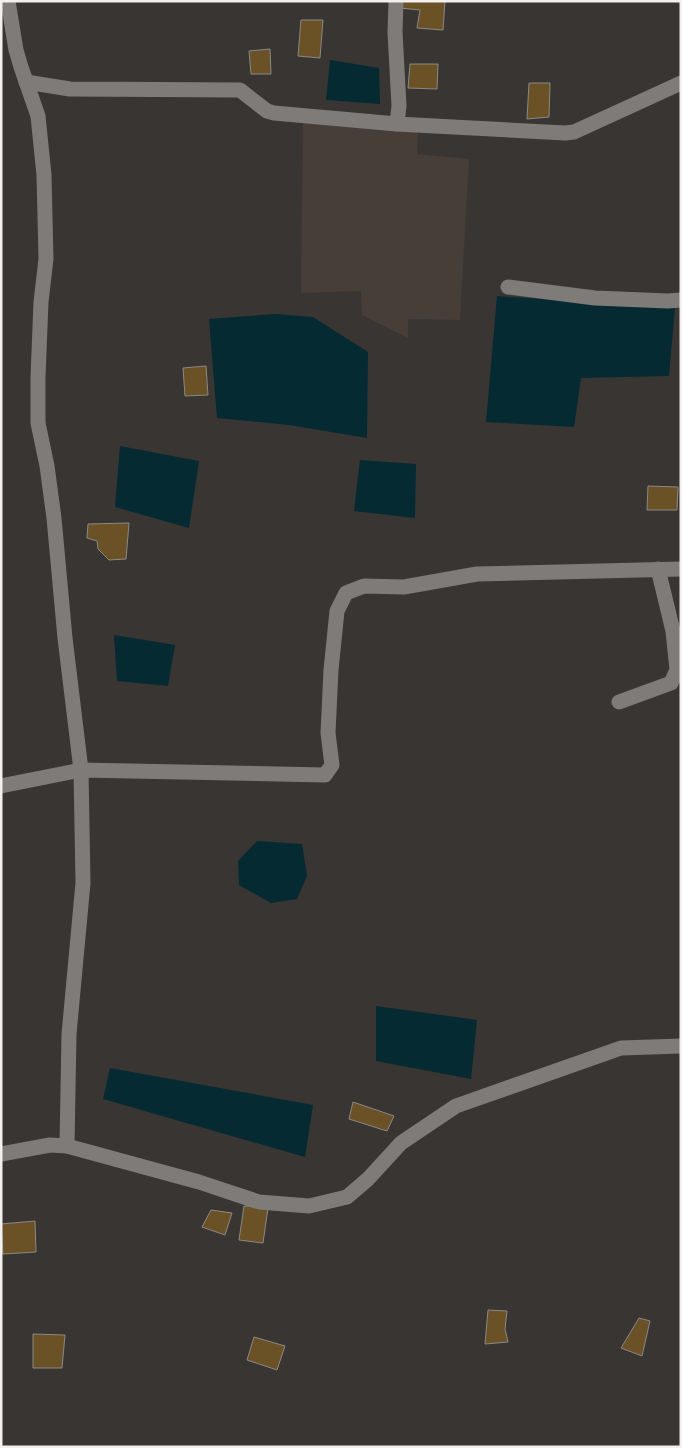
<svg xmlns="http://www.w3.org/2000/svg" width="682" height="1448" viewBox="0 0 682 1448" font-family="'Noto Serif',serif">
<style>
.built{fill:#473e38}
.water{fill:#062a31}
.building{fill:#6b5126;stroke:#8b8985}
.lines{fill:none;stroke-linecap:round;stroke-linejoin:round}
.minor{stroke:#7f7b78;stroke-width:15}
</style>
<rect width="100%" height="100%" fill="#393533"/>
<!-- built -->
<path class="built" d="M 303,119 L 418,130 L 417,154 L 469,159 L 460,320 L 408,319 L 408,338 L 362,315 L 361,291 L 301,293 Z"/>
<!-- water -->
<g class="water">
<path d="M 330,60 L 379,68 L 380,104 L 326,100 Z"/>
<path d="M 497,296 L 675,308 L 669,376 L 581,378 L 574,427 L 486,422 Z"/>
<path d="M 275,314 L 313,317 L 368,352 L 367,438 L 289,425 L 217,418 L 209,319 Z"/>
<path d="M 120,446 L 199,461 L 189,528 L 115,507 Z"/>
<path d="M 360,460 L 416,464 L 415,518 L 354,511 Z"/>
<path d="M 114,635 L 175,645 L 168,686 L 117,681 Z"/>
<path d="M 257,841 L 302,844 L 307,876 L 297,899 L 271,903 L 239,885 L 238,861 Z"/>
<path d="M 376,1006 L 477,1020 L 471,1079 L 376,1061 Z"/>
<path d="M 110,1068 L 313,1105 L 305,1157 L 103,1099 Z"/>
</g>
<!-- building -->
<g class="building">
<path d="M 401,1 L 445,1 L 443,30 L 417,28 L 420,10 L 400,8 Z"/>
<path d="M 301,20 L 323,20 L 320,58 L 298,56 Z"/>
<path d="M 270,49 L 271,74 L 251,74 L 249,51 Z"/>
<path d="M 410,64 L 438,64 L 437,89 L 408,88 Z"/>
<path d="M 529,83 L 550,83 L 549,117 L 527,119 Z"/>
<path d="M 206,366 L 208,395 L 185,396 L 183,368 Z"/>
<path d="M 648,486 L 678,487 L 677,510 L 647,510 Z"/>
<path d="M 129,523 L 126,559 L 109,560 L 98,549 L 97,541 L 87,538 L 88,524 Z"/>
<path d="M 353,1102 L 394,1116 L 387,1131 L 349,1119 Z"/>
<path d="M 244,1206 L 268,1208 L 263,1243 L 239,1240 Z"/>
<path d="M 211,1210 L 232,1213 L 225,1235 L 202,1227 Z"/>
<path d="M 35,1221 L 36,1252 L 3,1254 L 1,1224 Z"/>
<path d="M 488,1310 L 507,1311 L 505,1329 L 508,1342 L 485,1344 Z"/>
<path d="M 639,1318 L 650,1321 L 642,1356 L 621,1348 Z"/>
<path d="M 33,1334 L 65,1335 L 62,1368 L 33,1368 Z"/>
<path d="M 254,1337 L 285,1346 L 277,1370 L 247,1360 Z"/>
</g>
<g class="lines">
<!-- minor -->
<g class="minor">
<path d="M 8,1 L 16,50 L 21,67 L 38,116 L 44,175 L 46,259 L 41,302 L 38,377 L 38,423 L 47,466 L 54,518 L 65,638 L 81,770 L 83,883 L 69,1034 L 67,1146"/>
<path d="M 26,82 L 70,89 L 240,90 L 267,111 L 274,113 L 397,124 L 399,106 L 395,32 L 396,1"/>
<path d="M 397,124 L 565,133 L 574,132 L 681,83"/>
<path d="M 508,287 L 595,298 L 668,301 L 681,300"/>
<path d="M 619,702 L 671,683 L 677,670 L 673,631 L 658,569"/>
<path d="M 1,786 L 81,770 L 325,775 L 332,765 L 328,733 L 331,670 L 337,611 L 346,593 L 364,586 L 404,587 L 477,574 L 681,569"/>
<path d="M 1,1154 L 50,1145 L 67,1146 L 199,1182 L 259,1202 L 309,1206 L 347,1197 L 368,1179 L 401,1143 L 456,1106 L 621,1048 L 681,1046"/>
</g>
</g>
<!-- border -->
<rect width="682" height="1448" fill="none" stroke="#f3f0ef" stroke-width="5"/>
</svg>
